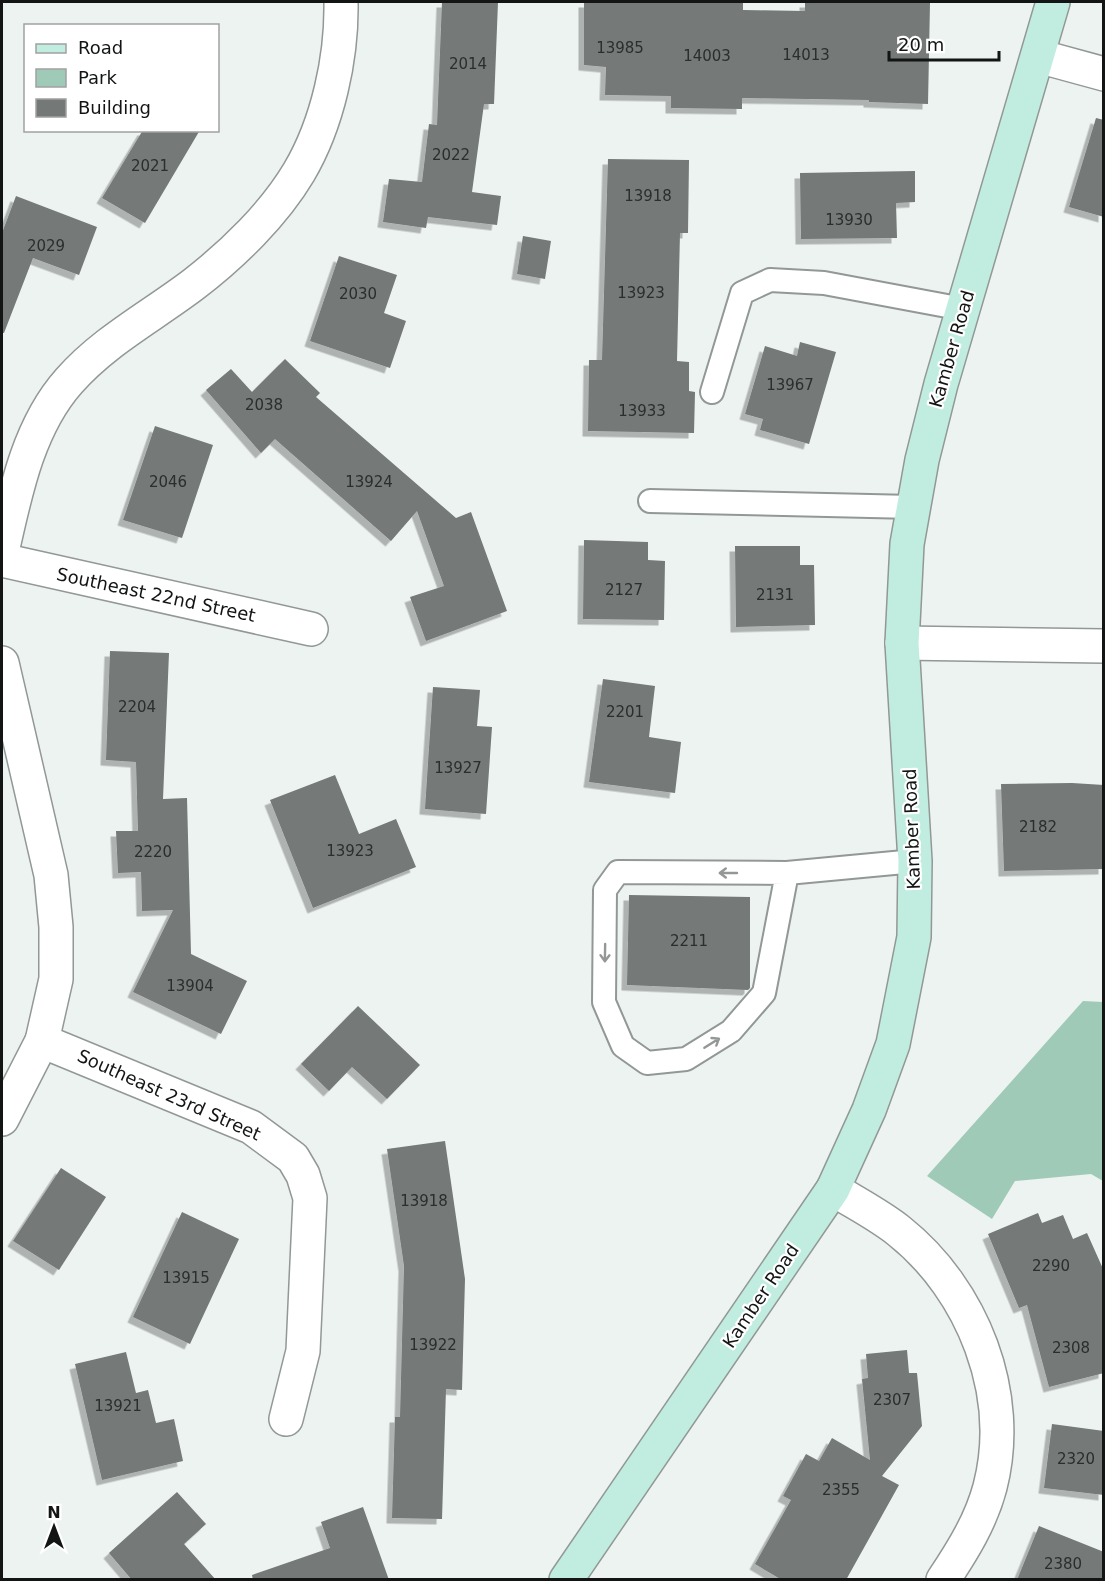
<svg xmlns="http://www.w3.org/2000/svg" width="1105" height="1581" viewBox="0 0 1105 1581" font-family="'DejaVu Sans',sans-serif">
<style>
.green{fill:#a0cab8}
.building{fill:#747977;filter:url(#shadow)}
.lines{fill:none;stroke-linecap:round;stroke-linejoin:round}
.lane-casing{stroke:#929895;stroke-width:26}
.street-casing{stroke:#929895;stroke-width:36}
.secondary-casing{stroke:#929895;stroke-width:36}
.lane{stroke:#fff;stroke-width:22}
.street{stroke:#fff;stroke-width:33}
.secondary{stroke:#c1ede0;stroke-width:33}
.oneway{stroke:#959696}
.labels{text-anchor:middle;stroke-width:4.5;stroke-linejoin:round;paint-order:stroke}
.number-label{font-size:15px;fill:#2b2e2e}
.street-label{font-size:18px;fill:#131515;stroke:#fff}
</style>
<defs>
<filter id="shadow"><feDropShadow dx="-5.5" dy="5.5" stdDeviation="0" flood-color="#0004"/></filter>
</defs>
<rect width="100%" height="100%" fill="#edf3f0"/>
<!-- green -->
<path class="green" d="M 1083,1001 L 1103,1002 L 1103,1181 L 1091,1174 L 1015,1181 L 992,1219 L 927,1176 Z"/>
<!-- building -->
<g class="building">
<path d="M 442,2 L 498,2 L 494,104 L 484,104 L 472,192 L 501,196 L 497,225 L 428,217 L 426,228 L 383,222 L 389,179 L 422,182 L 429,124 L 437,125 Z"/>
<path d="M 584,2 L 743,3 L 743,10 L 805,11 L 805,2 L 930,3 L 928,104 L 869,102 L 869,100 L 742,98 L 742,109 L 671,108 L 671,96 L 605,95 L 606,67 L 584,65 Z"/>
<path d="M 1096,118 L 1104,120 L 1104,217 L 1069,207 Z"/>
<path d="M 143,130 L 200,130 L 145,223 L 102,198 Z"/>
<path d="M 608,159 L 689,160 L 688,233 L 680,233 L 677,361 L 689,362 L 689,391 L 695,392 L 694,433 L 588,431 L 589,360 L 602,360 Z"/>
<path d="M 915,171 L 915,202 L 896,203 L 897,238 L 801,239 L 800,173 Z"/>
<path d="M 16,196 L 97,227 L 79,275 L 33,258 L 4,333 L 2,333 L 2,233 Z"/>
<path d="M 523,236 L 551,241 L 545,279 L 517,274 Z"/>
<path d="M 339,256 L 397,275 L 384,313 L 406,321 L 390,368 L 310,341 Z"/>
<path d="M 800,342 L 836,352 L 809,444 L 760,430 L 763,419 L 745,414 L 765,346 L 797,356 Z"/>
<path d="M 285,359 L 320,393 L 316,397 L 456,518 L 471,512 L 507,611 L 426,641 L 410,597 L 444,586 L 417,511 L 391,541 L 275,439 L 261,453 L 206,390 L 231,369 L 252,392 Z"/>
<path d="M 155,426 L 213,445 L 182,538 L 123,520 Z"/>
<path d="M 584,540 L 648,542 L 648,560 L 665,561 L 664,620 L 583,619 Z"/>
<path d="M 735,546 L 800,546 L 800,565 L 814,565 L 815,625 L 736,627 Z"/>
<path d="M 110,651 L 169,653 L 163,799 L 187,798 L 191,954 L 247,981 L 221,1034 L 133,992 L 173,910 L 142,911 L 141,872 L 118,873 L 116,831 L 138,831 L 136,762 L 106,760 Z"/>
<path d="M 603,679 L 655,686 L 649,737 L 681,742 L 675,793 L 589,782 Z"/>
<path d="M 433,687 L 480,690 L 477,726 L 492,727 L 486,814 L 425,809 Z"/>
<path d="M 335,775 L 359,834 L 396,819 L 416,867 L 313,908 L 270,800 Z"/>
<path d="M 1072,783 L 1104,785 L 1104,869 L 1004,871 L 1001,784 Z"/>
<path d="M 629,895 L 750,897 L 750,988 L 748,990 L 627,985 Z"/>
<path d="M 358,1006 L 420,1065 L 387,1099 L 352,1067 L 329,1091 L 301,1064 Z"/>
<path d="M 445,1141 L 465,1279 L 462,1390 L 446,1389 L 442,1519 L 392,1518 L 395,1417 L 400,1417 L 404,1266 L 387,1149 Z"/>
<path d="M 61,1168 L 106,1197 L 59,1270 L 13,1241 Z"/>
<path d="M 182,1212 L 239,1239 L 190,1344 L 133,1317 Z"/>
<path d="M 1038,1213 L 1042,1223 L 1063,1215 L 1073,1239 L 1087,1233 L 1104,1271 L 1104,1373 L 1049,1387 L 1027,1305 L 1019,1308 L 988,1234 Z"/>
<path d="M 907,1350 L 909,1373 L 917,1373 L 922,1426 L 882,1476 L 899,1485 L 846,1580 L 782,1580 L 755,1564 L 791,1500 L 783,1496 L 806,1454 L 819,1461 L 832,1438 L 870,1460 L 862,1379 L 868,1378 L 866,1354 Z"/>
<path d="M 126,1352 L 136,1393 L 148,1390 L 156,1423 L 174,1419 L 183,1461 L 102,1480 L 75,1364 Z"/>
<path d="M 1052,1424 L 1104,1431 L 1104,1495 L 1044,1488 Z"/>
<path d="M 177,1492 L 206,1524 L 184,1544 L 216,1580 L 132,1580 L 109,1553 Z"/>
<path d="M 363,1507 L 389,1580 L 253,1580 L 252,1575 L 330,1548 L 321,1522 Z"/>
<path d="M 1039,1526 L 1104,1552 L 1104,1580 L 1017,1580 Z"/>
</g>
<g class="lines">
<defs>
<g id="lane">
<path d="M 712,392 L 742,293 L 770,280 L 824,283 L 963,309"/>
<path d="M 650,501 L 913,507"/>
<path d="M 787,873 L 764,993 L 731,1031 L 686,1059 L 647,1063 L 623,1046 L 604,1002 L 605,890 L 618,872 L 787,873 L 915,861"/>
</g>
<g id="street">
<path d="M 1038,56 L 1104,74"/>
<path d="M 2,552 C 15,494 28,427 69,381 C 104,341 152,316 194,284 C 233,254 274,214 299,172 C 328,123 342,57 341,2"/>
<path d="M 2,560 L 311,629"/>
<path d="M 902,643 L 1104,646"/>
<path d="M 2,663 L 51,875 L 56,927 L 56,979 L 42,1041"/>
<path d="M 2,1119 L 42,1041 L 251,1127 L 293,1158 L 303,1175 L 310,1198 L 303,1351 L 286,1419"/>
<path d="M 833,1189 C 855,1203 879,1215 899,1231 C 973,1290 1014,1394 990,1487 C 981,1521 963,1550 943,1580"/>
</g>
<path id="secondary" d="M 566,1580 L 833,1189 L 869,1110 L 893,1044 L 914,937 L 915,861 L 902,643 L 907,544 L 922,460 L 941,384 L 1053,2"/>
</defs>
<!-- lane casing -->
<use href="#lane" class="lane-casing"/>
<!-- street casing -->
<use href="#street" class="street-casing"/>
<!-- secondary casing -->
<use href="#secondary" class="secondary-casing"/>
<!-- lane -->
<use href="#lane" class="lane"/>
<!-- street -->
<use href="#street" class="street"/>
<!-- secondary -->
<use href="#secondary" class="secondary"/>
</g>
<!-- one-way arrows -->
<defs><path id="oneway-shaft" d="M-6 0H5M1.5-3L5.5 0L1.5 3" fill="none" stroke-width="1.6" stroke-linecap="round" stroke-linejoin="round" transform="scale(1.5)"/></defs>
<g class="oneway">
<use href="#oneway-shaft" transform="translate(728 873) rotate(-180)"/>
<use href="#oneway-shaft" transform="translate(605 953) rotate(91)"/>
<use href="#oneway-shaft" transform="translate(712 1043) rotate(-32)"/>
</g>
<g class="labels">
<!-- number labels -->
<g class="number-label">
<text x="620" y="53">13985</text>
<text x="806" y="60">14013</text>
<text x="707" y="61">14003</text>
<text x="468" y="69">2014</text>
<text x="451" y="160">2022</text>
<text x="150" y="171">2021</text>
<text x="648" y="201">13918</text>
<text x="849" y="225">13930</text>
<text x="46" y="251">2029</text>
<text x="641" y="298">13923</text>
<text x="358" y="299">2030</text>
<text x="790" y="390">13967</text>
<text x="264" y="410">2038</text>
<text x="642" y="416">13933</text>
<text x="168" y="487">2046</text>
<text x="369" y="487">13924</text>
<text x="624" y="595">2127</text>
<text x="775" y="600">2131</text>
<text x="137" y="712">2204</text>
<text x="625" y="717">2201</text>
<text x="458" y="773">13927</text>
<text x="1038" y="832">2182</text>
<text x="350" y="856">13923</text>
<text x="153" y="857">2220</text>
<text x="689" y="946">2211</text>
<text x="190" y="991">13904</text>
<text x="424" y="1206">13918</text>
<text x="1051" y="1271">2290</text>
<text x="186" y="1283">13915</text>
<text x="433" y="1350">13922</text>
<text x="1071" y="1353">2308</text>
<text x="892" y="1405">2307</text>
<text x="118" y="1411">13921</text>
<text x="1076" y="1464">2320</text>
<text x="841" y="1495">2355</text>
<text x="1063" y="1569">2380</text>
</g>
<!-- street labels -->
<g class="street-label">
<text transform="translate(952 349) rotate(-74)" y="6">Kamber Road</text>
<text transform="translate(156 595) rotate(12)" y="6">Southeast 22nd Street</text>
<text transform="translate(912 829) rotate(-92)" y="6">Kamber Road</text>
<text transform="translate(169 1095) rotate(24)" y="6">Southeast 23rd Street</text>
<text transform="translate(761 1296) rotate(-56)" y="6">Kamber Road</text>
</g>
</g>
<!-- border -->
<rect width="1105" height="1581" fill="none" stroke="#131515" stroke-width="6"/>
<!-- legend -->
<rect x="24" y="24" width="195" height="108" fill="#ffffff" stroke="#a1a1a1" stroke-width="1.5"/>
<rect x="36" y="44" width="30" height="9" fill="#c1ede0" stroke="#a1a1a1" stroke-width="1.5"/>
<text x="78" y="54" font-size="18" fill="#131515">Road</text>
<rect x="36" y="69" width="30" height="18" fill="#a0cab8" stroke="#a1a1a1" stroke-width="1.5"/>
<text x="78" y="84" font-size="18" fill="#131515">Park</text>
<rect x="36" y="99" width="30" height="18" fill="#747977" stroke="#a1a1a1" stroke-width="1.5"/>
<text x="78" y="114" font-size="18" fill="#131515">Building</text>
<!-- north arrow -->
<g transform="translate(54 1527)" stroke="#ffffff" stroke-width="4.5" paint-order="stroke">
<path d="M0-4.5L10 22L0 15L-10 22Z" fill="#131515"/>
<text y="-9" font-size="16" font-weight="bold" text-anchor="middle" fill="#131515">N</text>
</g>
<!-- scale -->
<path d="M889 51v9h110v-9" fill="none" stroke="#131515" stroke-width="3"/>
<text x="898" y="51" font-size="18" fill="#131515" stroke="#ffffff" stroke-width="4.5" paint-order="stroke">20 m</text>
</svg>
